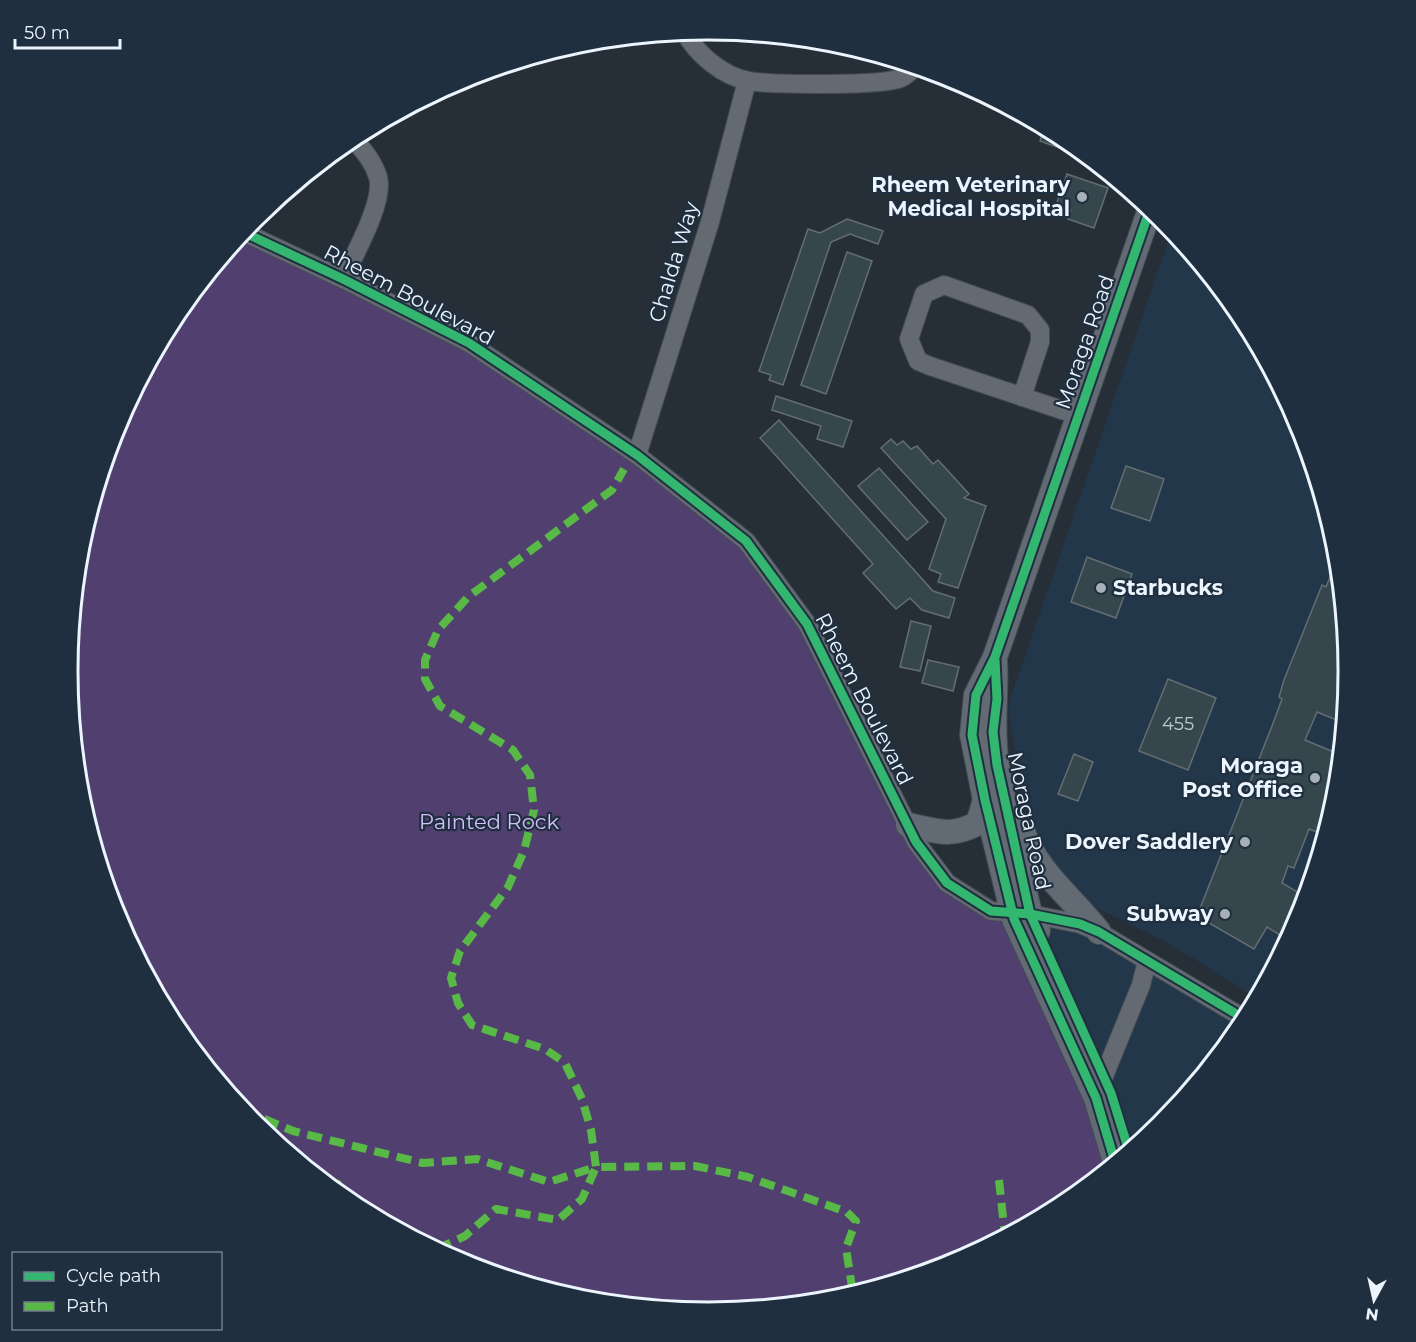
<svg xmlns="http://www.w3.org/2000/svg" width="1416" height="1342" viewBox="0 0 1416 1342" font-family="Montserrat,sans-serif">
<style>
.built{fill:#23374a}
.green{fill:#51406f}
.building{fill:#36464d;stroke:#646d73;stroke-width:1.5}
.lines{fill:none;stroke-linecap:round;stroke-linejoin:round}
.minor-casing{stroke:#444b53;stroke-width:20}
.major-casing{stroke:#444b53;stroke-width:26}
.minor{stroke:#636a71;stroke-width:18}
.major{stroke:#626a74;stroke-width:24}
.quiet{stroke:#58b947;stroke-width:8;stroke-dasharray:15 8;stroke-linecap:butt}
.cycleway-casing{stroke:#1f2f3f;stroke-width:13}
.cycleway{stroke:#33b770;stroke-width:9}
.poi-dot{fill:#a7afb8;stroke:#1f2f3f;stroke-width:2}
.labels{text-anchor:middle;stroke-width:4.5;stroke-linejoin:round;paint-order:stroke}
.number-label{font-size:18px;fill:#bec8d1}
.poi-label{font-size:21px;font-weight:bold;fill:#ecf4fd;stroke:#1f2f3f;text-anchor:end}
.street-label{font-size:21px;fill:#ecf4fd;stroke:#1f2f3f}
.park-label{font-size:21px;fill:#d4befb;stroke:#1f2f3f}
.rim{fill:none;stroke:#ecf4fd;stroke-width:3}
</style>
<rect width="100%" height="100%" fill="#262f38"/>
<!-- built -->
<g class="built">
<path d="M 1172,231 L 1241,315 L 1300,426 L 1337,546 L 1349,671 L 1337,796 L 1300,917 L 1257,998 L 1170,944 L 1060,890 L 1022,793 L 1008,706 Z"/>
<path d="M 1013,915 L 1080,924 L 1245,1019 L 1161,1124 L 1115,1162 Z"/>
</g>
<!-- green -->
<path class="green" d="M 243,232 L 460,338 L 746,541 L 807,624 L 933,866 L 1013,915 L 1115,1162 L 1064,1204 L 953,1263 L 833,1300 L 708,1312 L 583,1300 L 462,1263 L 352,1204 L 255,1124 L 175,1027 L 116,916 L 79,796 L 67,671 L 79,546 L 116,425 L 175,315 Z"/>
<!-- building -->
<g class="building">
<path d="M 1044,127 L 1064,138 L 1088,158 L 1040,141 Z"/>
<path d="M 1067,174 L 1108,188 L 1094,228 L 1068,219 L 1071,210 L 1056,205 Z"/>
<path d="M 847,219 L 883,231 L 878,244 L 850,234 L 831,242 L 783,385 L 769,380 L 771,375 L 759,371 L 808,229 L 820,233 Z"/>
<path d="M 847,252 L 872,261 L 826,394 L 801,385 Z"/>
<path d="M 776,396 L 852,421 L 843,447 L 817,439 L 821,426 L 772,410 Z"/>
<path d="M 779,420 L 933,591 L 955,598 L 949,618 L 922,610 L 910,598 L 896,609 L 863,573 L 873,564 L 760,438 Z"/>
<path d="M 891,439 L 897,445 L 903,441 L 911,449 L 917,446 L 933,464 L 938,460 L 969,494 L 964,498 L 986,506 L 958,588 L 938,582 L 941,574 L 929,569 L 946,519 L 881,448 Z"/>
<path d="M 1126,466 L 1164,479 L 1150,521 L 1111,508 Z"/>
<path d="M 879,468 L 928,522 L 907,540 L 858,486 Z"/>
<path d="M 1087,557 L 1132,574 L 1116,618 L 1071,602 Z"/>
<path d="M 1338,557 L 1349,671 L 1344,723 L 1317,712 L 1305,740 L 1341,755 L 1337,796 L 1325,835 L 1309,829 L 1294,868 L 1288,866 L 1282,883 L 1306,897 L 1300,917 L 1288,940 L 1267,927 L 1254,949 L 1197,916 L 1272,726 L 1282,699 L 1279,697 L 1284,680 L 1322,585 L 1326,587 Z"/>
<path d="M 911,621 L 931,626 L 920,671 L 900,667 Z"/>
<path d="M 928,660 L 959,667 L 953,691 L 922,683 Z"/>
<path d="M 1168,679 L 1216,698 L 1188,770 L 1139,751 Z"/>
<path d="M 1074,754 L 1093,762 L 1078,801 L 1058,794 Z"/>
</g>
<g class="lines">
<defs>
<g id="minor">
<path d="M 685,32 C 696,54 724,77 749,81 C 770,85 883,86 901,78 C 906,76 911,71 915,67"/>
<path d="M 243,232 L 343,279 L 469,343 L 637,455 L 746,541 L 807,624 L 916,842 L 947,883 L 991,911 L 1030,914 L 1080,924 L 1099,932 L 1245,1019"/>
<path d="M 343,279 C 354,255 385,201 378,177 C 373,161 363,150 353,138"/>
<path d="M 1022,397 L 1040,342 L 1040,330 L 1028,315 L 944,285 L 924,294 L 909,339 L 918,361 L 930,366 L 1062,410 L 1079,415"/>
<path d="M 637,455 L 710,222 L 747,81"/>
<path d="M 1104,1076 L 1141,985 L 1147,961"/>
</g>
<g id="major">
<path d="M 995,660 C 997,695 991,731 997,765 C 1005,815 1019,865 1030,914 L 1038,931"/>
<path d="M 908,825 C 936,831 951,838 978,823 L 985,800"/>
<path d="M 1022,829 C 1037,873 1072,897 1099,932"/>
<path d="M 1115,1162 L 1096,1098 L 1014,919 L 985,800 L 972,735 L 976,695 L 995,657 L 1150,209"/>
</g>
</defs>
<!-- minor casing -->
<use href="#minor" class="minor-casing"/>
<!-- major casing -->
<use href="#major" class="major-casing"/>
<!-- minor -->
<use href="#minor" class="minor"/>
<!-- major -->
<use href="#major" class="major"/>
<!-- quiet -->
<g class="quiet">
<path d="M 243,1110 L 293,1131 L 423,1163 L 477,1159 L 549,1182 L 596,1167 L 591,1130 L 582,1099 L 565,1063 L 545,1049 L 472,1025 L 458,1003 L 451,978 L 460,951 L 508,887 L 524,851 L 534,810 L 530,775 L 513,750 L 440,706 L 425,679 L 425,660 L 438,630 L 468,597 L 612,490 L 624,469"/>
<path d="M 253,1122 L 268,1135"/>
<path d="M 297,1159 L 338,1184 L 340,1194"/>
<path d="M 999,1180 L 1005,1236"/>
<path d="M 437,1249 L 465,1236 L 496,1209 L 558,1220 L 582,1199 L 596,1167 L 695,1166 L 748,1177 L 847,1212 L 856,1221 L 846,1248 L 853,1294"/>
</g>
<defs>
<g id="cycleway">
<path d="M 243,232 L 343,279 L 469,343 L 637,455 L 746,541 L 807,624 L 916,842 L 947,883 L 991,911 L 1030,914 L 1080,924 L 1099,932 L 1245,1019"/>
<path d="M 995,660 L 997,699 L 993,732 L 997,765 L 1030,914 L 1111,1093 L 1129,1151"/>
<path d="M 1115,1162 L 1096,1098 L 1014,919 L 985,800 L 972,735 L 976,695 L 995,657 L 1150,209"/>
</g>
</defs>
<!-- cycleway casing -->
<use href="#cycleway" class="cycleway-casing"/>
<!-- cycleway -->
<use href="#cycleway" class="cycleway"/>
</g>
<!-- markers -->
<g class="poi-dot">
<circle cx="1082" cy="197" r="6"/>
<circle cx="1101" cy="588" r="6"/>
<circle cx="1315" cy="778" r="6"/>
<circle cx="1245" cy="842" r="6"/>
<circle cx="1225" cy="914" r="6"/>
</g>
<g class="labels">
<!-- number labels -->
<g class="number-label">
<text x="1178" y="730">455</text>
</g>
<!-- poi labels -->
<g class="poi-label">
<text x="1070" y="192">Rheem Veterinary<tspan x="1070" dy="24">Medical Hospital</tspan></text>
<text x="1113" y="595" text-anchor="start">Starbucks</text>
<text x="1303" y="773">Moraga<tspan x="1303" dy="24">Post Office</tspan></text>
<text x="1233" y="849">Dover Saddlery</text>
<text x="1213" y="921">Subway</text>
</g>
<!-- street labels -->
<g class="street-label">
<text transform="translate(674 262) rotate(-73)" y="7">Chalda Way</text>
<text transform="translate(409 295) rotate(28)" y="7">Rheem Boulevard</text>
<text transform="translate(1085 342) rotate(-71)" y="7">Moraga Road</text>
<text transform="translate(864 699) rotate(63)" y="7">Rheem Boulevard</text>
<text transform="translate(1029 821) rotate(78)" y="7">Moraga Road</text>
</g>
<!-- park labels -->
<g class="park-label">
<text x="489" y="829">Painted Rock</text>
</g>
</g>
<!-- crop -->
<path d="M0 0H1416V1342H0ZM708 40H708A630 630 0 0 1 1338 670V672A630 630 0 0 1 708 1302H708A630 630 0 0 1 78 672V670A630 630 0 0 1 708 40Z" fill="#1f2f3f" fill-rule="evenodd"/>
<path class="rim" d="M708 40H708A630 630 0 0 1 1338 670V672A630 630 0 0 1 708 1302H708A630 630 0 0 1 78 672V670A630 630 0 0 1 708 40Z"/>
<!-- legend -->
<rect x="12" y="1252" width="210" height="78" fill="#1f2f3f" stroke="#717e8b" stroke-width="1.5"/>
<rect x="24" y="1272" width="30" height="9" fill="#33b770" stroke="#717e8b" stroke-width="1.5"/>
<text x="66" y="1282" font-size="18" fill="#ecf4fd">Cycle path</text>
<rect x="24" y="1302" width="30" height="9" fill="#58b947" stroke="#717e8b" stroke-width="1.5"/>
<text x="66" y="1312" font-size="18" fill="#ecf4fd">Path</text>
<!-- north arrow -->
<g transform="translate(1374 1300) rotate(188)" stroke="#1f2f3f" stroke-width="4.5" paint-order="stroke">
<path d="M0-4.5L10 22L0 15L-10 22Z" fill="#ecf4fd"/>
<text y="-9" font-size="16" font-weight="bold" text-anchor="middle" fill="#ecf4fd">N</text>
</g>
<!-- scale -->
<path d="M15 39v9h105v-9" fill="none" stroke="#ecf4fd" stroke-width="3"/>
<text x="24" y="39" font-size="18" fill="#ecf4fd" stroke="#1f2f3f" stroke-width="4.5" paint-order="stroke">50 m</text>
</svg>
